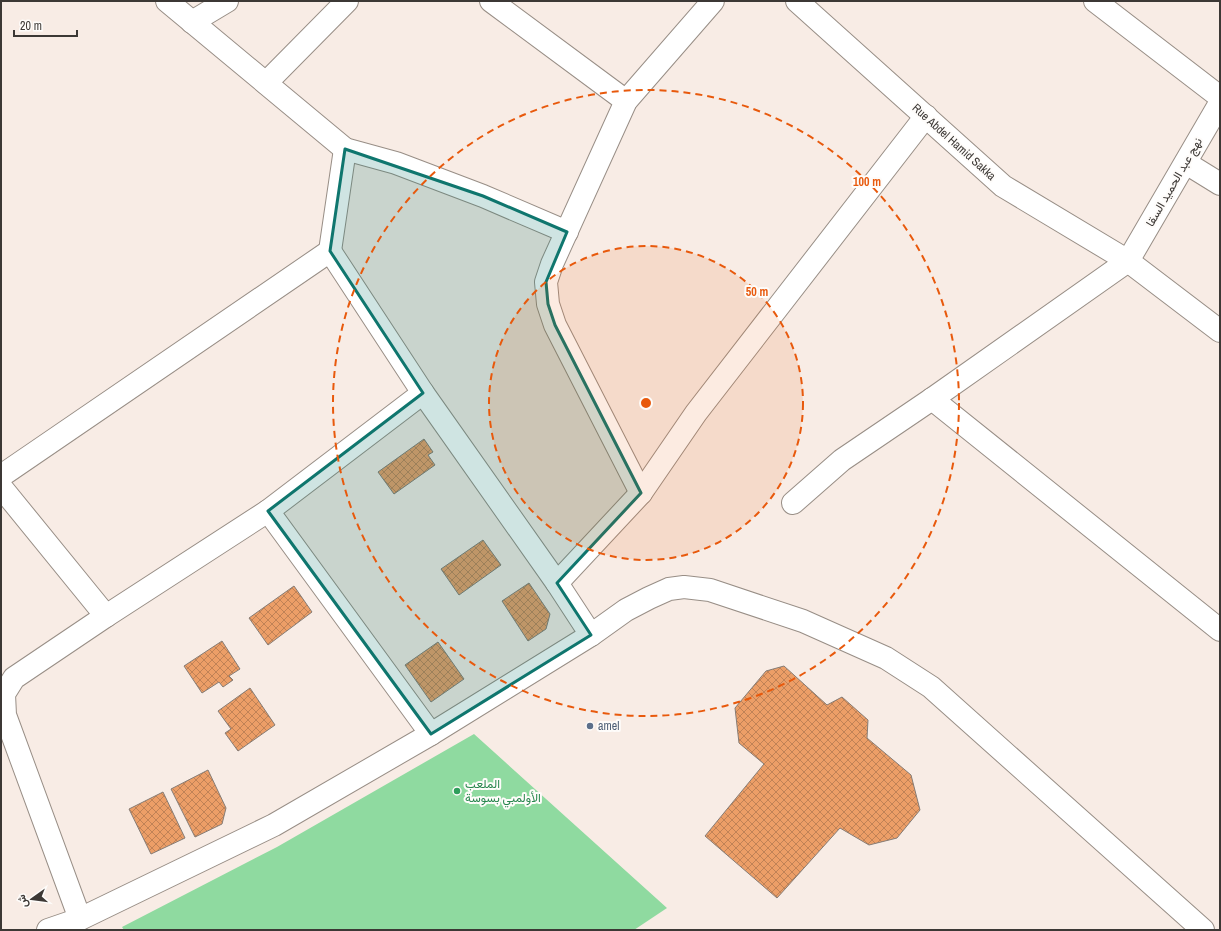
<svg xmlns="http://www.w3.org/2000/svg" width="1221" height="931" viewBox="0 0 1221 931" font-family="'Archivo Narrow',Vazirmatn,sans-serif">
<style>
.green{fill:#8fdaa0}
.building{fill:url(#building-cross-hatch);stroke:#867c75}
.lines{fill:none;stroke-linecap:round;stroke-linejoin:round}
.minor-casing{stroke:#988e86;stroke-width:24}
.tertiary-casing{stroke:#988e86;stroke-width:24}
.minor{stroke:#fff;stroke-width:22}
.tertiary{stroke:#fff;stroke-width:22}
.marked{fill:#0f766e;fill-opacity:0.2;stroke:#0f766e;stroke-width:3;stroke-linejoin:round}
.ring{fill:none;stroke:#e8590c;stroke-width:2;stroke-dasharray:7 5}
.service-dot{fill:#5c6f8a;stroke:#fefcfa;stroke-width:1.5}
.leisure-dot{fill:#2e9e5b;stroke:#fefcfa;stroke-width:1.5}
.labels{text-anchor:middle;stroke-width:4;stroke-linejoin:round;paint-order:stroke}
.street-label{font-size:12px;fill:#3c3835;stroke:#fefcfa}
.service-label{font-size:12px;fill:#4e5e75;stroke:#fefcfa;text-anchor:start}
.leisure-label{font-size:12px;fill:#27864d;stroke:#fefcfa;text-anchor:start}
.centre{fill:#e8590c;stroke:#fefcfa;stroke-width:2}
.ring-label{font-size:12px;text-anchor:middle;font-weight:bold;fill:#e8590c;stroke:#fefcfa;stroke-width:4;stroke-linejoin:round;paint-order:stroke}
</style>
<defs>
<pattern id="building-cross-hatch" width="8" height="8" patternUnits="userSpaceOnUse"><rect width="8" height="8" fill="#ec9e67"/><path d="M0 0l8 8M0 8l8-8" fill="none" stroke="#c08256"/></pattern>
</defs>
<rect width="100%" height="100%" fill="#f8ece5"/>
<!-- green -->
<path class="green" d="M 474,734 L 667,908 L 634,930 L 124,930 L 122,927 L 277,847 Z"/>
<!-- building -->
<g class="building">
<path d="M 424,439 L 433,452 L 428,455 L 435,465 L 394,494 L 378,472 Z"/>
<path d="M 483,540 L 501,565 L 459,595 L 441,569 Z"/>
<path d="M 529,583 L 550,614 L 546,629 L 528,641 L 502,601 Z"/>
<path d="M 294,586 L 312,612 L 268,645 L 249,618 Z"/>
<path d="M 222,641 L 240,669 L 229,676 L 233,680 L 223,687 L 219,682 L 202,693 L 184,666 Z"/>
<path d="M 438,642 L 464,679 L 431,702 L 405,665 Z"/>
<path d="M 784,666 L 827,705 L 842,697 L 868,720 L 867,738 L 911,775 L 920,810 L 897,838 L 869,845 L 840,828 L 777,898 L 705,836 L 764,764 L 739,743 L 735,708 L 766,671 Z"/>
<path d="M 250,688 L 275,725 L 238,751 L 225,733 L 231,729 L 218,711 Z"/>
<path d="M 208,770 L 226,808 L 222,824 L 195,837 L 171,789 Z"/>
<path d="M 163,792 L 185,838 L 151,854 L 129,809 Z"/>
</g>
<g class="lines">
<defs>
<g id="minor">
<path d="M 167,1 L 345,149 L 396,163 L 483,196 L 567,232"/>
<path d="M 491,1 L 626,101"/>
<path d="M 797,1 L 1003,186 L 1128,261 L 1220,331"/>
<path d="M 1095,1 L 1220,97"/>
<path d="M 192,22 L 227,1"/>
<path d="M 266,83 L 347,1"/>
<path d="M 1186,163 L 1220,184"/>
<path d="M 330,251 L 345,149"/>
<path d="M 932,399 L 1220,630"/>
<path d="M 1,476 L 330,251 L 423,393 L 557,583 L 641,493 L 696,413 L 926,116"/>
<path d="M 1,487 L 106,616 L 268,511 L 423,393"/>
<path d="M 641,493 L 555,325 L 548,304 L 546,282 L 552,264 L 626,101 L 713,1"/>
<path d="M 793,503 L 842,460 L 932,399 L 1128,261"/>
<path d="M 268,511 L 431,734"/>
<path d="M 557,583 L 591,635"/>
<path d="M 80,919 L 5,715 L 4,694 L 14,678 L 106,616"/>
<path d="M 48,930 L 80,919 L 274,825 L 431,734 L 591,635 L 626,610 L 649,598 L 669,589 L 684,587 L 710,590 L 803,621 L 886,658 L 931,687 L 1203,930"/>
</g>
<path id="tertiary" d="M 1128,261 L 1220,103"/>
</defs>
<!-- minor casing -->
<use href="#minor" class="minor-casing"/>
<!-- tertiary casing -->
<use href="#tertiary" class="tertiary-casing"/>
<!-- minor -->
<use href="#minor" class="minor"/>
<!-- tertiary -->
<use href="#tertiary" class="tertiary"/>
</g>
<!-- marked area -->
<path class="marked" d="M 345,149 L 483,196 L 567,232 L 546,282 L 548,304 L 555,325 L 641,493 L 557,583 L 591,635 L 431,734 L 268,511 L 423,393 L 330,251 Z"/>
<!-- distance rings -->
<circle cx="646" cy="403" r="157" fill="#e8590c" fill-opacity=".12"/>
<g class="ring">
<circle cx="646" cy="403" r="157"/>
<circle cx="646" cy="403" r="313"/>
</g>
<!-- markers -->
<circle class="service-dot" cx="590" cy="726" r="4"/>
<circle class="leisure-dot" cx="457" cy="791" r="4"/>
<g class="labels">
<!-- street labels -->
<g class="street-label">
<text transform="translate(954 142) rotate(42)" y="4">Rue Abdel Hamid Sakka</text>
<text transform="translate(1174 182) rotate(-60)" y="4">نهج عبد الحميد السقا</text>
</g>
<!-- service labels -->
<g class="service-label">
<text x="598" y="730">amel</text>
</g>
<!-- leisure labels -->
<g class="leisure-label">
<text x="465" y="788">الملعب<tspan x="465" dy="14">الأولمبي بسوسة</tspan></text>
</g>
</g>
<circle cx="646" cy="403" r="6" class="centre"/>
<g class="ring-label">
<text x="867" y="186">100 m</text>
<text x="757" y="296">50 m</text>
</g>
<!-- border -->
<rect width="1221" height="931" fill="none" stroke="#3c3835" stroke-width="4"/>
<!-- north arrow -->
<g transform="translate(32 899) rotate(256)" stroke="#fefcfa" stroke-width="3" paint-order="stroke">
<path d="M0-3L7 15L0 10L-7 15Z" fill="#3c3835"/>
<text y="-6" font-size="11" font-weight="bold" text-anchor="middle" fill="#3c3835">ش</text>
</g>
<!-- scale -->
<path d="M14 30v6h63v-6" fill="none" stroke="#3c3835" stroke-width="2"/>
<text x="20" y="30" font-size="12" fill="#3c3835" stroke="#fefcfa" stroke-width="3" paint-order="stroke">20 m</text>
</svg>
